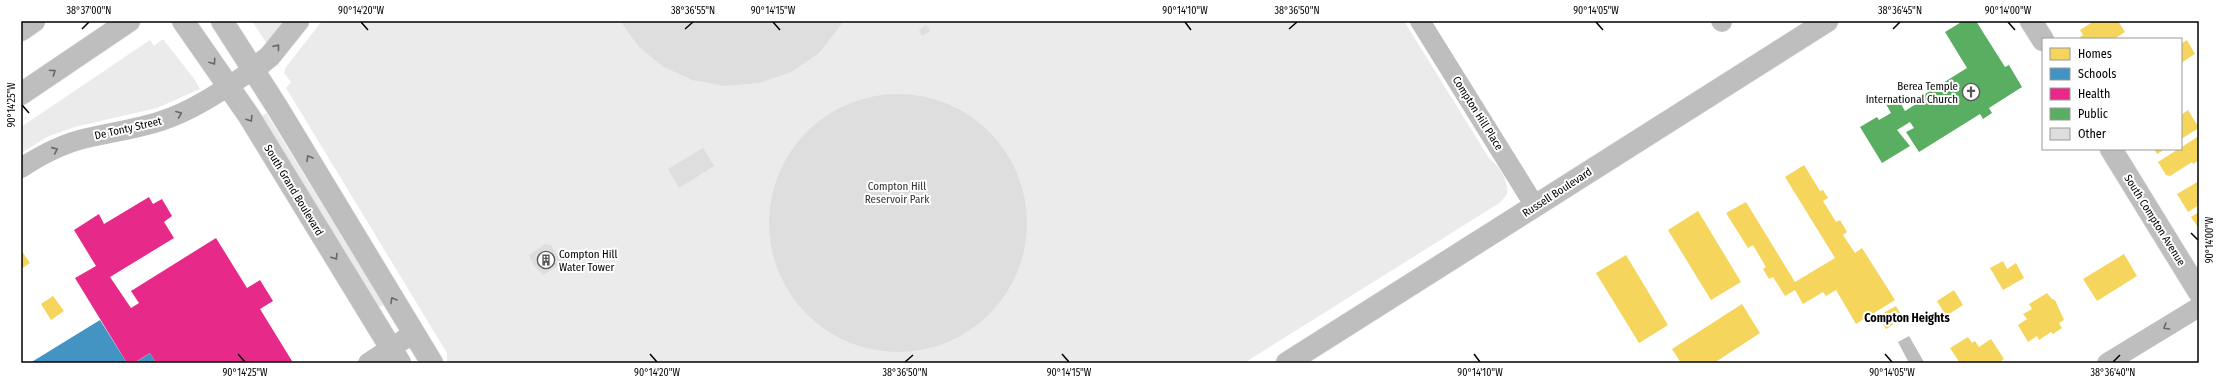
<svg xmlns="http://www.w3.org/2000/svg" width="2220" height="384" viewBox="0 0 2220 384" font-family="'Fira Sans Condensed',sans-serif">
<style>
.green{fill:#ebebeb}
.water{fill:#bdbdbd}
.homes{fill:#f6d55c}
.schools{fill:#4393c3}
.health{fill:#e7298a}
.public{fill:#5aae61}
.building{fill:#dedede}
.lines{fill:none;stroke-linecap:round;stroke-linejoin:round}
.major-casing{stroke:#dbdbdb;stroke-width:23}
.highway-casing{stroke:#dbdbdb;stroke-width:23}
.minor{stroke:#bebebe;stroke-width:20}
.major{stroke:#bebebe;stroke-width:22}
.highway{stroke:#bebebe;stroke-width:22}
.oneway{stroke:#686868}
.ticks{fill:none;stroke:#000;stroke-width:1.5}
.labels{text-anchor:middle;stroke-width:4;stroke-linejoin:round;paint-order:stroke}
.poi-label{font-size:11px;fill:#000;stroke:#fff;text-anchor:end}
.street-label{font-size:11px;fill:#000;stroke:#fff}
.park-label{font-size:11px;fill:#313131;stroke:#fff}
.neighbourhood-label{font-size:12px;font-weight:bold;fill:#000;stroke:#fff}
.neatline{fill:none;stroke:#000;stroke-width:1.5}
.ticks-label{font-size:10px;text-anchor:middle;fill:#000}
</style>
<rect width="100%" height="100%" fill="#fff"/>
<!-- green -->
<g class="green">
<path d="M 252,21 L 288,21 L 267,44 Z"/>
<path d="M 322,21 L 1404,21 L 1489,158 C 1499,166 1509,181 1507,194 L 1501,202 L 1244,363 L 447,363 L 447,353 L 286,88 L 291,82 L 284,73 L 286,67 Z"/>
<path d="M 163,39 L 195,80 L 200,89 L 157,108 L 75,127 L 49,136 L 21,153 L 21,127 L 150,40 L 154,46 Z"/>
<path d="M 266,113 L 384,305 L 378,308 L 261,117 Z"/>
</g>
<!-- water -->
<path class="water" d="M 1909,336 L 1924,362 L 1923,363 L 1909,363 L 1898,342 Z"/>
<!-- homes -->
<g class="homes">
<path d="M 2094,21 L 2118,21 L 2125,32 L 2114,39 L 2081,39 L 2080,37 L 2083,35 L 2080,30 Z"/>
<path d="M 2187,40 L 2195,54 L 2181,63 L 2181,44 Z"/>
<path d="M 2188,110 L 2199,128 L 2181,139 L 2181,115 Z"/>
<path d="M 2199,136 L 2199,160 L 2193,164 L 2192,162 L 2170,176 L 2166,175 L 2158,162 Z"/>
<path d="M 2154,149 L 2165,149 L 2157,154 Z"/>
<path d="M 1804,165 L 1820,191 L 1823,190 L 1828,198 L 1823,201 L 1836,222 L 1840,220 L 1847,232 L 1843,235 L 1855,253 L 1862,248 L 1895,300 L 1856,324 L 1836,290 L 1826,296 L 1823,292 L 1803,304 L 1795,290 L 1785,296 L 1773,277 L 1769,279 L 1763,269 L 1766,267 L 1753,245 L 1748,248 L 1726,213 L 1746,202 L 1795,282 L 1835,258 L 1785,177 Z"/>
<path d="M 2199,181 L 2199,205 L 2188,212 L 2177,194 Z"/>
<path d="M 1698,211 L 1741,282 L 1711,300 L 1668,230 Z"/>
<path d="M 2199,212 L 2199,229 L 2191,217 Z"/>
<path d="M 21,250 L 30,263 L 21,269 Z"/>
<path d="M 2124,254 L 2137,276 L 2097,301 L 2083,279 Z"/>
<path d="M 1626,255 L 1668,325 L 1639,343 L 1596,273 Z"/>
<path d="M 2003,261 L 2007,269 L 2016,263 L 2024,278 L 2003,290 L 1990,268 Z"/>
<path d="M 1954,290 L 1963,305 L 1946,316 L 1937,301 Z"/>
<path d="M 2047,293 L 2052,299 L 2055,300 L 2064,320 L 2059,323 L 2062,328 L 2053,334 L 2051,332 L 2039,340 L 2037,336 L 2028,342 L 2018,325 L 2027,319 L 2023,314 L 2032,309 L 2029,304 Z"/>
<path d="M 53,296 L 64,311 L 51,320 L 41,304 Z"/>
<path d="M 1742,304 L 1760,333 L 1714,363 L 1681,363 L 1672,349 Z"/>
<path d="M 1896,306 L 1903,318 L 1886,329 L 1878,316 Z"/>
<path d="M 1968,337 L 1972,343 L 1975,341 L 1979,347 L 1991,339 L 2004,359 L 1998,363 L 1960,363 L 1950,348 Z"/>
</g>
<!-- schools -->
<g class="schools">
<path d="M 100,320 L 127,363 L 30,363 Z"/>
<path d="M 150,353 L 156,363 L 134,363 L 144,357 Z"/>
</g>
<!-- health -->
<path class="health" d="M 149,197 L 153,204 L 162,199 L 172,216 L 164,222 L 174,238 L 110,277 L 131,308 L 139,303 L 131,291 L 216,238 L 247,288 L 260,280 L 273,301 L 260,309 L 292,361 L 288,363 L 156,363 L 150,353 L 134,363 L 127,363 L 75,278 L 96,266 L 74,230 L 99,214 L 104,224 Z"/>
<!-- public -->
<path class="public" d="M 1963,21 L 1976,21 L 2005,67 L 2009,65 L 2022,87 L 1989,108 L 1992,113 L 1983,119 L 1980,114 L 1919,152 L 1906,132 L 1914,128 L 1910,122 L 1897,130 L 1910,146 L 1882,163 L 1860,127 L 1877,117 L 1879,120 L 1891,113 L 1886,104 L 1897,97 L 1905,111 L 1919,102 L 1917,99 L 1967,68 L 1945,32 Z"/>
<!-- building -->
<g class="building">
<path d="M 620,21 L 844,21 L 819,53 L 791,72 L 759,83 L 725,86 L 692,80 L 662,66 L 639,47 Z"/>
<path d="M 926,25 L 930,31 L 922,36 L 919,30 Z"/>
<circle cx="898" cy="223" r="129"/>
<path d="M 703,148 L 714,166 L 679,188 L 668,169 Z"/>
<path d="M 545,244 L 551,245 L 561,261 L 560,265 L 543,275 L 534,266 L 529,255 Z"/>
</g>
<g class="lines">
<defs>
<g id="major">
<path d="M 183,21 L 249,116 L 400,363"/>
<path d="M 222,21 L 277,107 L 432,363"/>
<path d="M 2031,21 L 2043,40"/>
<path d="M 2111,149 L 2199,292"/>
<path d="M 1287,363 L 1827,21"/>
</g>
<g id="highway">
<path d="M 21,30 L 34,21"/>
<path d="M 254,69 L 270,56 L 298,21"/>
<path d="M 21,94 L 129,21"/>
</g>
</defs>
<!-- major casing -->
<use href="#major" class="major-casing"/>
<!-- highway casing -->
<use href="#highway" class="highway-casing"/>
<!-- minor -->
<g class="minor">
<path d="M 1420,21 L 1535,206"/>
<path d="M 1721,21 L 1722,22"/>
<path d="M 21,168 C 41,155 64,143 87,138 C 112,132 137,129 161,121 C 195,110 224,89 254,69"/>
<path d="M 368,363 L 414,333"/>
<path d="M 2107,363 L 2199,307"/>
</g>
<!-- major -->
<use href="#major" class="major"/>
<!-- highway -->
<use href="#highway" class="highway"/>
</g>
<!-- one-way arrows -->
<defs><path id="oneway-chevron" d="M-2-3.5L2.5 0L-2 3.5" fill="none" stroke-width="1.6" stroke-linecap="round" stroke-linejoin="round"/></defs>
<g class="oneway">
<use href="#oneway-chevron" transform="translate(277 47) rotate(-51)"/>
<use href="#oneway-chevron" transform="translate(213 62) rotate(56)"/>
<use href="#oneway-chevron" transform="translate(53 72) rotate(-34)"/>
<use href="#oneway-chevron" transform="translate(179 114) rotate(-23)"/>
<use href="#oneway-chevron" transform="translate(250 119) rotate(58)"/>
<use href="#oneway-chevron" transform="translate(55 150) rotate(-24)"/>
<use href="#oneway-chevron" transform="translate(309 158) rotate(-121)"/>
<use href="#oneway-chevron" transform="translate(335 257) rotate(58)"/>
<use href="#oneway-chevron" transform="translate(393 300) rotate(-121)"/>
<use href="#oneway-chevron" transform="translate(2166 327) rotate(149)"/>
</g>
<!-- ticks -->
<path class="ticks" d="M 361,22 L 368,30M 773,22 L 780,30M 1185,22 L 1191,30M 1596,22 L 1603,30M 2008,22 L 2015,30M 82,29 L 89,22M 685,29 L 693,22M 1289,29 L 1297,22M 1893,29 L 1900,22M 22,105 L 29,113M 2191,233 L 2198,240M 238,354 L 245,362M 650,354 L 657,362M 1062,354 L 1069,362M 1474,354 L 1480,362M 1885,354 L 1892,362M 905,362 L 913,355M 2113,362 L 2120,355"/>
<!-- icons -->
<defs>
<symbol id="church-ring" viewBox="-11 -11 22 22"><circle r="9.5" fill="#fff" stroke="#595959" stroke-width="1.5"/><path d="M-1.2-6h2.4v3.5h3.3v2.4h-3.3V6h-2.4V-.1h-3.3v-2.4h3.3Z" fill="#595959"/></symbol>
<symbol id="building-ring" viewBox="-11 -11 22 22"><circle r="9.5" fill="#fff" stroke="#595959" stroke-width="1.5"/><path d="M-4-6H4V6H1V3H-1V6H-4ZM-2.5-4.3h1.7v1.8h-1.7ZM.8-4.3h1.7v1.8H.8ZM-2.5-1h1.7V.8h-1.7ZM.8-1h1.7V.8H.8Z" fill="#595959"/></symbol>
</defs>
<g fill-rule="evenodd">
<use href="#church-ring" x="1961" y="82" width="20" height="20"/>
<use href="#building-ring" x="536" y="250" width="20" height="20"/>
</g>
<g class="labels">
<!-- poi labels -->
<g class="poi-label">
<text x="1958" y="90">Berea Temple<tspan x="1958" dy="13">International Church</tspan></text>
<text x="559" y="258" text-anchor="start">Compton Hill<tspan x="559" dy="13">Water Tower</tspan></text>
</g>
<!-- street labels -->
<g class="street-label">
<text transform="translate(1478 113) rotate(58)" y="4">Compton Hill Place</text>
<text transform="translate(128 128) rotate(-13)" y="4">De Tonty Street</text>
<text transform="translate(294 190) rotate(59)" y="4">South Grand Boulevard</text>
<text transform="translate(1557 192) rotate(-33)" y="4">Russell Boulevard</text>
<text transform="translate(2155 220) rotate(58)" y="4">South Compton Avenue</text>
</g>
<!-- park labels -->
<g class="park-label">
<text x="897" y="190">Compton Hill<tspan x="897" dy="13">Reservoir Park</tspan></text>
</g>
<!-- neighbourhood labels -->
<g class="neighbourhood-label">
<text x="1907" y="322">Compton Heights</text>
</g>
</g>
<!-- border -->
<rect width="2220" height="384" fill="none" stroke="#ffffff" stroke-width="44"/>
<!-- legend -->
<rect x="2042" y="38" width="140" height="112" fill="#ffffff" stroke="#999999"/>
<rect x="2050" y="48" width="20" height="12" fill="#f6d55c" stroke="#999999"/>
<text x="2078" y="58" font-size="12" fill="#000000">Homes</text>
<rect x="2050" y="68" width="20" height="12" fill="#4393c3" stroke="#999999"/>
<text x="2078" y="78" font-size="12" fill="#000000">Schools</text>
<rect x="2050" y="88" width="20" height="12" fill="#e7298a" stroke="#999999"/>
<text x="2078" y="98" font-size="12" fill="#000000">Health</text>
<rect x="2050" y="108" width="20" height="12" fill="#5aae61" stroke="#999999"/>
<text x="2078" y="118" font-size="12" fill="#000000">Public</text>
<rect x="2050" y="128" width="20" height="12" fill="#dedede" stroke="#999999"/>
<text x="2078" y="138" font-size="12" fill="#000000">Other</text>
<rect x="22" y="22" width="2176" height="340" class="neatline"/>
<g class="ticks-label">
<text x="89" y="14">38°37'00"N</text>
<text x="361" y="14">90°14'20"W</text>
<text x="693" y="14">38°36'55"N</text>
<text x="773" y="14">90°14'15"W</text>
<text x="1185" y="14">90°14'10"W</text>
<text x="1297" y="14">38°36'50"N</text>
<text x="1596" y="14">90°14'05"W</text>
<text x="1900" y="14">38°36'45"N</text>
<text x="2008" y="14">90°14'00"W</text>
<text transform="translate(11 105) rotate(-90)" y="4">90°14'25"W</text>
<text transform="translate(2209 240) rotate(-90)" y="4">90°14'00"W</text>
<text x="245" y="376">90°14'25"W</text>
<text x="657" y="376">90°14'20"W</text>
<text x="905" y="376">38°36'50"N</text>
<text x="1069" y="376">90°14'15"W</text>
<text x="1480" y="376">90°14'10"W</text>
<text x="1892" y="376">90°14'05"W</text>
<text x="2113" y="376">38°36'40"N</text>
</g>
</svg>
